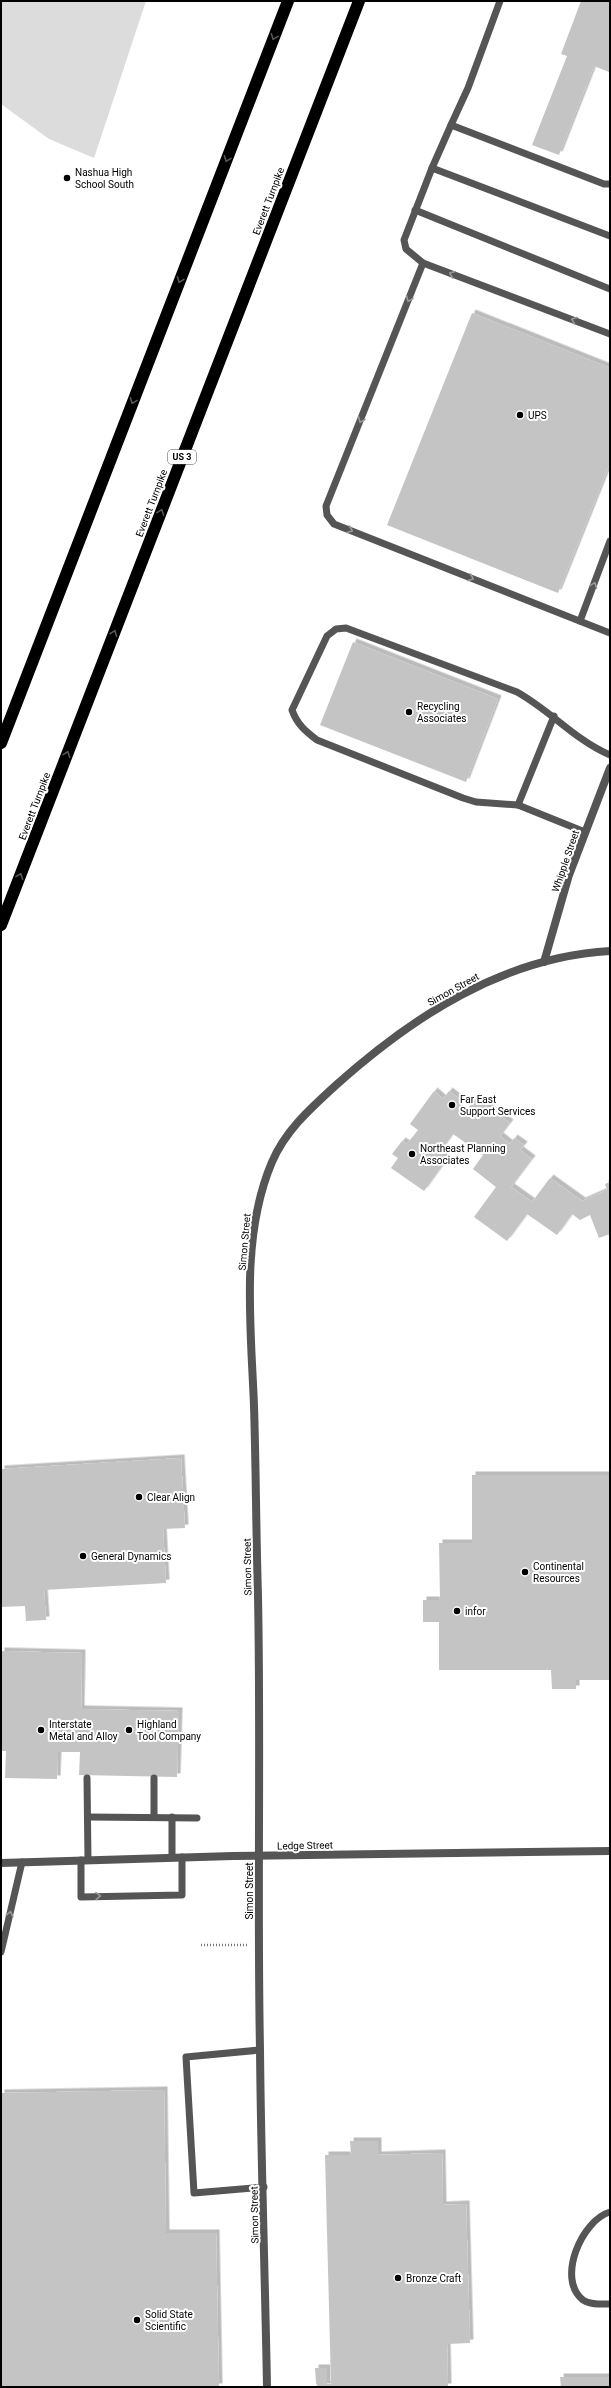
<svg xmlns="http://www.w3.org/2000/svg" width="611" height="2388" viewBox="0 0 611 2388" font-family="Roboto,sans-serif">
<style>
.green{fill:#dcdcdc}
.building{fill:#c4c4c4;filter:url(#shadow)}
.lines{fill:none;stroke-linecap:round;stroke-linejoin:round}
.path{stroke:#777;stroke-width:2.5;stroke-dasharray:1 2;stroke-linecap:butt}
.service{stroke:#555;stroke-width:7}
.minor{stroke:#555;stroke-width:8}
.tertiary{stroke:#555;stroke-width:8}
.motorway{stroke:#000;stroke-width:12}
.oneway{stroke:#595959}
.oneway2{stroke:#999}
.poi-dot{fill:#000;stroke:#fff;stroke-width:1.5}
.labels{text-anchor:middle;stroke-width:4;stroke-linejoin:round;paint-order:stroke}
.shield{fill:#fff;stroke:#4c4c4c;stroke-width:1}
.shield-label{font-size:9px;font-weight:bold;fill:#000}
.poi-label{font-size:10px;fill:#000;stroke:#fff;text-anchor:start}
.street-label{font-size:10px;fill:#000;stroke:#fff}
</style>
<defs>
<filter id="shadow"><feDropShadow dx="3.5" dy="-3.5" stdDeviation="0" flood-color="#0004"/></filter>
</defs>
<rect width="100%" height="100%" fill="#fff"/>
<!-- green -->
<path class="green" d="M 1,1 L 146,1 L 94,158 L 49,139 L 1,104 Z"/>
<!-- building -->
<g class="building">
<path d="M 581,1 L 610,1 L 610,70 L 609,72 L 594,66 L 559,155 L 532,145 L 567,56 L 561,54 Z"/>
<path d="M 472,313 L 610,368 L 610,463 L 558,593 L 387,525 Z"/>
<path d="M 353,642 L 498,699 L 466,782 L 320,725 Z"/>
<path d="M 434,1091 L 443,1099 L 449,1091 L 462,1101 L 458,1108 L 465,1113 L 475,1098 L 510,1123 L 500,1136 L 510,1144 L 514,1138 L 524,1145 L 520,1150 L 532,1159 L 511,1187 L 532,1202 L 550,1178 L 582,1201 L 607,1190 L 605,1184 L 610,1182 L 610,1234 L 599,1238 L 590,1215 L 580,1220 L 572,1214 L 557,1235 L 527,1214 L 507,1241 L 474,1217 L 496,1187 L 473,1169 L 483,1155 L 453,1134 L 439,1153 L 447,1159 L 424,1191 L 391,1168 L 398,1158 L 392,1154 L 402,1141 L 407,1144 L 418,1130 L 410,1124 Z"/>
<path d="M 181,1458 L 185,1528 L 163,1529 L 166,1583 L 44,1590 L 46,1620 L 26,1621 L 25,1606 L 1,1607 L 1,1469 Z"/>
<path d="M 472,1475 L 610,1475 L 610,1680 L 576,1680 L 576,1689 L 552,1689 L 551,1670 L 439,1670 L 439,1622 L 423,1622 L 423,1600 L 440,1600 L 439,1543 L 472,1543 Z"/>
<path d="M 1,1651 L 82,1653 L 81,1709 L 179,1711 L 177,1777 L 79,1775 L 80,1752 L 58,1752 L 57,1779 L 5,1778 L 6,1751 L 1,1751 Z"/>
<path d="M 164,2090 L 166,2233 L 216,2233 L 219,2387 L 1,2387 L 1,2093 Z"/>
<path d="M 350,2141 L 378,2141 L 378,2155 L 442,2153 L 443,2205 L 466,2204 L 470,2343 L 447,2344 L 448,2387 L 318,2387 L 316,2383 L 315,2368 L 327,2368 L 327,2384 L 331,2384 L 325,2155 L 351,2155 Z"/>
<path d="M 560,2377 L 610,2377 L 610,2387 L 561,2387 Z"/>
</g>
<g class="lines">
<!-- path -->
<path class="path" d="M 201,1945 L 247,1945"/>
<!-- service -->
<g class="service">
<path d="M 500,1 L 468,88 L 451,125 L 604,184 L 610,184"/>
<path d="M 432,168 L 451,125"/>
<path d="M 415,210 L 610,289"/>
<path d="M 610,236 L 432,168 L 404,240 L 406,249 L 423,263 L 610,334"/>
<path d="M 423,263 L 326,506 L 327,515 L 334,524 L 610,633"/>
<path d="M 580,621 L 610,541"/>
<path d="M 518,805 L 554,716"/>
<path d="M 585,832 L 518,805 L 476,802 L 463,798 L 317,740 C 305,731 297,724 292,710 L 327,636 L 336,629 L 346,628 L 517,692 C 551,711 575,740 610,755"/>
<path d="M 87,1778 L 88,1860"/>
<path d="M 88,1817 L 197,1818"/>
<path d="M 154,1817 L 154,1778"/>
<path d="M 172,1857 L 172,1817"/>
<path d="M 81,1860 L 81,1897 L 182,1895 L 182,1857"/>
<path d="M 1,1952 L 22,1862"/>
<path d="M 260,2050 L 186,2057 L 194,2193 L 264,2187"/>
<path d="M 610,2212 C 582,2220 556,2279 583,2300 C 590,2305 602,2304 610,2304"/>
</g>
<!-- minor -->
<g class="minor">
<path d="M 544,962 L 569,875 L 610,768"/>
<path d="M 267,2387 C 265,2274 261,2162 260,2049 C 257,1898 261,1747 258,1596 C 256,1532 256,1469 254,1406 C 251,1326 240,1237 272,1162 C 286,1130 310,1109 335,1086 C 412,1017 503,957 610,951"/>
</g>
<!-- tertiary -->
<path class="tertiary" d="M 1,1863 L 233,1856 L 610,1851"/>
<!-- motorway -->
<g class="motorway">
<path d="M 1,743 L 288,1"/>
<path d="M 1,925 L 359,1"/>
</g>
</g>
<!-- one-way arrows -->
<defs><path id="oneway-chevron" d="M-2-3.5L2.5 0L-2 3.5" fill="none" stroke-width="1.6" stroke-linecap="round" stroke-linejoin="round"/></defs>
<g class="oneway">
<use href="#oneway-chevron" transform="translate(274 37) rotate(111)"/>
<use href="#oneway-chevron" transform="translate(227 159) rotate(111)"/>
<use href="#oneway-chevron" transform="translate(180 280) rotate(111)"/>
<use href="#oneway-chevron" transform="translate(133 401) rotate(111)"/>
<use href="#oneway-chevron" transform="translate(161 512) rotate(-69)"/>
<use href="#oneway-chevron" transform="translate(114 633) rotate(-69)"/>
<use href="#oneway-chevron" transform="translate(67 754) rotate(-69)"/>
<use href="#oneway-chevron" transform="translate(20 876) rotate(-69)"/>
</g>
<g class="oneway2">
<use href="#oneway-chevron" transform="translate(452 274) rotate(-159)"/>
<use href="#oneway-chevron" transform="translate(409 299) rotate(112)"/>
<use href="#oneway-chevron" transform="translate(574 320) rotate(-159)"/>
<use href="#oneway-chevron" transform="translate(361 420) rotate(112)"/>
<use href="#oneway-chevron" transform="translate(350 530) rotate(22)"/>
<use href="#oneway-chevron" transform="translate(471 578) rotate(22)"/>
<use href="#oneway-chevron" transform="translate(594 585) rotate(-69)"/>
<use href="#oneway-chevron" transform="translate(98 1896) rotate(-1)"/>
<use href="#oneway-chevron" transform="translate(10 1914) rotate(-77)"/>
</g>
<!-- markers -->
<g class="poi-dot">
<circle cx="67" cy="178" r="4"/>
<circle cx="520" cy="415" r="4"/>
<circle cx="409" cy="712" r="4"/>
<circle cx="452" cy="1105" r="4"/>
<circle cx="412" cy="1154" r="4"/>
<circle cx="139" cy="1497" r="4"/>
<circle cx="83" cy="1556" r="4"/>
<circle cx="525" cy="1572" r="4"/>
<circle cx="457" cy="1611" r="4"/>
<circle cx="41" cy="1730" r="4"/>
<circle cx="129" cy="1730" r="4"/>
<circle cx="398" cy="2278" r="4"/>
<circle cx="137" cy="2320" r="4"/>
</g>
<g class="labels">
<!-- shield labels -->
<rect class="shield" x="168" y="450" width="28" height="14" rx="3"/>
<g class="shield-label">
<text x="182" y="460">US 3</text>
</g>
<!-- poi labels -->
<g class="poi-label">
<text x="75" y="176">Nashua High<tspan x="75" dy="12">School South</tspan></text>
<text x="528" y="419">UPS</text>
<text x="417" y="710">Recycling<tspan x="417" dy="12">Associates</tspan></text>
<text x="460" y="1103">Far East<tspan x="460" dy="12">Support Services</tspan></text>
<text x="420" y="1152">Northeast Planning<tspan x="420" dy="12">Associates</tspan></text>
<text x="147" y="1501">Clear Align</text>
<text x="91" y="1560">General Dynamics</text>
<text x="533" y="1570">Continental<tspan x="533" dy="12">Resources</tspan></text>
<text x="465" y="1615">infor</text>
<text x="49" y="1728">Interstate<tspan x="49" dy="12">Metal and Alloy</tspan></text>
<text x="137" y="1728">Highland<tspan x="137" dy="12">Tool Company</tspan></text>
<text x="406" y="2282">Bronze Craft</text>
<text x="145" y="2318">Solid State<tspan x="145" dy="12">Scientific</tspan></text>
</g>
<!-- street labels -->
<g class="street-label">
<text transform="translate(268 201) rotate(-69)" y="4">Everett Turnpike</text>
<text transform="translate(151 503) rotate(-69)" y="4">Everett Turnpike</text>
<text transform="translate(34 806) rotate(-69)" y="4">Everett Turnpike</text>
<text transform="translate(565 861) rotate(-71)" y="4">Whipple Street</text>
<text transform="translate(453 989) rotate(-29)" y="4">Simon Street</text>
<text transform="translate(244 1242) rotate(-85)" y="4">Simon Street</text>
<text transform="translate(247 1567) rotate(-91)" y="4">Simon Street</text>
<text transform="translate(305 1845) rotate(-1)" y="4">Ledge Street</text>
<text transform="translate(249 1891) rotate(-90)" y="4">Simon Street</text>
<text transform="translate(254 2215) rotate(-91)" y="4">Simon Street</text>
</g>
</g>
<!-- border -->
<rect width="611" height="2388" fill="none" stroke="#000000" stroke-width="4"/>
</svg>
